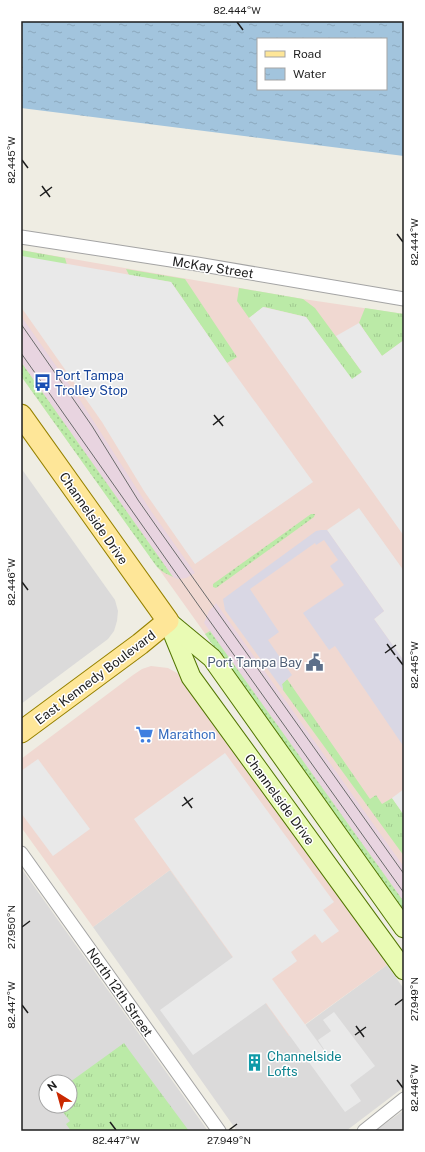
<svg xmlns="http://www.w3.org/2000/svg" width="425" height="1152" viewBox="0 0 425 1152" font-family="'Public Sans',sans-serif">
<style>
.residential{fill:#dbdada;fill-rule:evenodd}
.commercial{fill:#f0d8d1}
.railway{fill:#e8d4e0}
.grass{fill:url(#grass-tufts)}
.garden{fill:url(#garden-dots)}
.parking{fill:#e9e9e9}
.plaza{fill:#d9d7e4}
.water{fill:url(#water-ripples);fill-rule:evenodd}
.lines{fill:none;stroke-linecap:round;stroke-linejoin:round}
.street-casing{stroke:#a4a4a4;stroke-width:15}
.secondary-casing{stroke:#527602;stroke-width:21}
.primary-casing{stroke:#968200;stroke-width:23}
.street{stroke:#fff;stroke-width:13}
.secondary{stroke:#e9fbb4;stroke-width:19}
.primary{stroke:#fee698;stroke-width:21}
.tram{stroke:#6b6b6b;stroke-width:1}
.ticks{fill:none;stroke:#1d1d1d;stroke-width:1.5}
.labels{text-anchor:middle;stroke-width:3;stroke-linejoin:round;paint-order:stroke}
.street-label{font-size:13px;fill:#1d1d1d;stroke:#fff}
.transit-label{font-size:13px;fill:#164399;stroke:#fff;text-anchor:start}
.service-label{font-size:13px;fill:#4e5e75;stroke:#fff;text-anchor:end}
.shop-label{font-size:13px;fill:#366cbe;stroke:#fff;text-anchor:start}
.culture-label{font-size:13px;fill:#0d838f;stroke:#fff;text-anchor:start}
.neatline{fill:none;stroke:#1d1d1d;stroke-width:1.5}
.ticks-label{font-size:10px;text-anchor:middle;fill:#1d1d1d}
</style>
<defs>
<pattern id="grass-tufts" width="24" height="20" patternUnits="userSpaceOnUse"><rect width="24" height="20" fill="#bbeaa7"/><path d="M3 7l-1-3M5 7V3M7 7l1-3M15 17l-1-3M17 17v-4M19 17l1-3" fill="none" stroke="#a0c88f"/></pattern>
<pattern id="garden-dots" width="8" height="8" patternUnits="userSpaceOnUse"><rect width="8" height="8" fill="#bbeaa7"/><path d="M2 2h.1M6 6h.1" fill="none" stroke="#a0c88f" stroke-width="1.8" stroke-linecap="round"/></pattern>
<pattern id="water-ripples" width="26" height="14" patternUnits="userSpaceOnUse"><rect width="26" height="14" fill="#a2c4dd"/><path d="M2 4q2-2 4 0t4 0M15 11q2-2 4 0t4 0" fill="none" stroke="#8ba8bd"/></pattern>
</defs>
<rect width="100%" height="100%" fill="#efede3"/>
<!-- residential -->
<g class="residential">
<path d="M 21,468 L 115,600 L 118,611 L 117,621 L 114,631 L 108,639 L 21,704 Z"/>
<path d="M 21,868 L 137,1031 L 208,1131 L 21,1131 ZM 46,1082 L 70,1082 L 70,1106 L 46,1106 Z"/>
<path d="M 170,870 L 290,1036 L 387,965 L 404,989 L 404,1087 L 346,1131 L 237,1131 L 93,927 Z"/>
<path d="M 404,1110 L 404,1131 L 375,1131 Z"/>
</g>
<!-- commercial -->
<g class="commercial">
<path d="M 21,250 L 303,299 L 404,314 L 404,912 L 21,376 Z"/>
<path d="M 151,666 L 168,668 L 177,673 L 183,678 L 387,965 L 289,1036 L 170,870 L 93,927 L 21,827 L 21,759 L 133,675 L 142,669 Z"/>
</g>
<!-- railway -->
<g class="railway">
<path d="M 21,316 L 80,400 L 151,511 L 195,573 L 186,578 L 178,579 L 173,577 L 21,362 Z"/>
<path d="M 216,603 L 404,867 L 404,902 L 204,623 L 209,611 Z"/>
</g>
<!-- grass -->
<g class="grass">
<path d="M 21,250 L 65,258 L 67,265 L 22,257 L 21,260 Z"/>
<path d="M 126,269 L 185,279 L 237,357 L 227,363 L 171,282 L 129,275 Z"/>
<path d="M 239,288 L 303,299 L 315,308 L 362,372 L 352,380 L 306,317 L 264,307 L 249,318 L 237,301 Z"/>
<path d="M 365,308 L 404,314 L 404,340 L 382,356 L 359,323 Z"/>
<path d="M 287,679 L 370,799 L 376,795 L 382,804 L 392,798 L 404,815 L 404,856 L 283,690 L 282,684 Z"/>
<path d="M 124,1043 L 129,1050 L 189,1131 L 71,1131 L 66,1124 L 70,1121 L 58,1106 L 70,1106 L 70,1082 Z"/>
</g>
<!-- garden -->
<g class="garden">
<path d="M 21,362 L 173,577 L 163,572 L 157,567 L 21,376 Z"/>
<path d="M 311,514 L 315,514 L 314,517 L 216,588 L 213,587 L 213,584 Z"/>
<path d="M 210,631 L 404,902 L 404,912 L 205,634 Z"/>
</g>
<!-- parking -->
<g class="parking">
<path d="M 22,256 L 171,282 L 227,363 L 313,482 L 195,564 L 144,491 L 102,422 L 21,307 Z"/>
<path d="M 263,307 L 306,317 L 352,379 L 362,372 L 336,336 L 359,323 L 382,356 L 404,340 L 404,536 L 249,318 Z"/>
<path d="M 359,508 L 404,571 L 404,661 L 374,619 L 384,611 L 327,530 Z"/>
<path d="M 225,753 L 334,902 L 323,910 L 339,931 L 322,943 L 315,934 L 291,952 L 297,961 L 272,979 L 331,1060 L 318,1040 L 331,1031 L 323,1020 L 334,1012 L 375,1066 L 350,1085 L 361,1101 L 345,1112 L 266,1003 L 193,1055 L 160,1010 L 233,957 L 134,819 Z"/>
<path d="M 38,759 L 90,829 L 53,856 L 21,813 L 21,771 Z"/>
<path d="M 404,789 L 404,815 L 392,798 Z"/>
</g>
<!-- plaza -->
<path class="plaza" d="M 321,530 L 327,530 L 384,611 L 374,619 L 404,661 L 404,747 L 335,646 L 329,650 L 303,613 L 344,585 L 330,566 L 338,560 L 324,540 L 316,545 L 315,543 L 250,589 L 279,632 L 268,640 L 292,675 L 282,684 L 283,690 L 225,610 L 223,599 L 316,531 Z"/>
<!-- water -->
<path class="water" d="M 21,21 L 404,21 L 404,156 L 21,108 ZM 258,39 L 386,39 L 386,89 L 258,89 Z"/>
<g class="lines">
<defs>
<g id="street">
<path d="M 21,237 L 197,264 L 404,299"/>
<path d="M 21,853 L 219,1131"/>
<path d="M 364,1131 L 404,1099"/>
</g>
<g id="secondary">
<path d="M 168,621 L 191,677 L 404,970"/>
<path d="M 171,624 L 212,658 L 404,928"/>
</g>
<path id="primary" d="M 21,415 L 168,621 L 140,644 L 21,732"/>
</defs>
<!-- street casing -->
<use href="#street" class="street-casing"/>
<!-- secondary casing -->
<use href="#secondary" class="secondary-casing"/>
<!-- primary casing -->
<use href="#primary" class="primary-casing"/>
<!-- street -->
<use href="#street" class="street"/>
<!-- secondary -->
<use href="#secondary" class="secondary"/>
<!-- primary -->
<use href="#primary" class="primary"/>
<!-- tram -->
<g class="tram">
<path d="M 21,324 L 92,426 L 138,500 L 159,530 L 404,874"/>
<path d="M 21,353 L 199,606 L 404,893"/>
</g>
</g>
<!-- ticks -->
<path class="ticks" d="M 237,22 L 243,30M 22,160 L 28,168M 42,186 L 50,197M 40,196 L 52,187M 397,234 L 403,242M 214,415 L 223,426M 213,425 L 224,416M 22,582 L 28,590M 387,644 L 395,655M 385,653 L 396,645M 397,657 L 403,665M 184,797 L 192,808M 182,806 L 193,798M 22,927 L 30,921M 22,1005 L 28,1013M 395,1005 L 403,999M 356,1026 L 364,1037M 355,1035 L 366,1027M 397,1080 L 403,1088M 110,1122 L 116,1130M 229,1130 L 237,1124"/>
<!-- icons -->
<defs>
<symbol id="bus-bare" viewBox="-9 -9 18 18"><path d="M-5-6H5V4H4V6H2V4H-2V6H-4V4H-5ZM-3.5-4V0h7V-4ZM-3.5 1.2v1.5H-2V1.2ZM2 1.2v1.5H3.5V1.2Z" fill="#1a4fb4" stroke="#fff" stroke-width="2.5" paint-order="stroke"/></symbol>
<symbol id="civic-bare" viewBox="-9 -9 18 18"><path d="M-.6-6.5H3V-4.5H.6V-3L4-1V1h2V6H-6V1h2V-1L-.6-3ZM-1.2 2.5V6h2.4V2.5Z" fill="#5c6f8a" stroke="#fff" stroke-width="2.5" paint-order="stroke"/></symbol>
<symbol id="supermarket-bare" viewBox="-9 -9 18 18"><path d="M-6-5.5h2.5l.6 2H6L4.5 2H-2.5L-4.4-4H-6ZM-1.5 3.2a1.3 1.3 0 1 0 .1 0ZM3 3.2a1.3 1.3 0 1 0 .1 0Z" fill="#3f7fe0" stroke="#fff" stroke-width="2.5" paint-order="stroke"/></symbol>
<symbol id="building-bare" viewBox="-9 -9 18 18"><path d="M-4-6H4V6H1V3H-1V6H-4ZM-2.5-4.3h1.7v1.8h-1.7ZM.8-4.3h1.7v1.8H.8ZM-2.5-1h1.7V.8h-1.7ZM.8-1h1.7V.8H.8Z" fill="#0f9aa8" stroke="#fff" stroke-width="2.5" paint-order="stroke"/></symbol>
</defs>
<g fill-rule="evenodd">
<use href="#bus-bare" x="30" y="370" width="25" height="25"/>
<use href="#civic-bare" x="302" y="650" width="25" height="25"/>
<use href="#supermarket-bare" x="132" y="722" width="25" height="25"/>
<use href="#building-bare" x="242" y="1050" width="25" height="25"/>
</g>
<g class="labels">
<!-- street labels -->
<g class="street-label">
<text transform="translate(213 267) rotate(9)" y="5">McKay Street</text>
<text transform="translate(94 518) rotate(55)" y="5">Channelside Drive</text>
<text transform="translate(95 677) rotate(-37)" y="5">East Kennedy Boulevard</text>
<text transform="translate(280 799) rotate(54)" y="5">Channelside Drive</text>
<text transform="translate(120 992) rotate(55)" y="5">North 12th Street</text>
</g>
<!-- transit labels -->
<g class="transit-label">
<text x="55" y="380">Port Tampa<tspan x="55" dy="15">Trolley Stop</tspan></text>
</g>
<!-- service labels -->
<g class="service-label">
<text x="302" y="667">Port Tampa Bay</text>
</g>
<!-- shop labels -->
<g class="shop-label">
<text x="158" y="739">Marathon</text>
</g>
<!-- culture labels -->
<g class="culture-label">
<text x="267" y="1061">Channelside<tspan x="267" dy="15">Lofts</tspan></text>
</g>
</g>
<!-- border -->
<rect width="425" height="1152" fill="none" stroke="#ffffff" stroke-width="44"/>
<!-- legend -->
<rect x="257" y="38" width="130" height="52" fill="#ffffff" stroke="#a5a5a5"/>
<rect x="265" y="51" width="20" height="6" fill="#fee698" stroke="#a5a5a5"/>
<text x="293" y="58" font-size="12" fill="#1d1d1d">Road</text>
<rect x="265" y="68" width="20" height="12" fill="url(#water-ripples)" stroke="#a5a5a5"/>
<text x="293" y="78" font-size="12" fill="#1d1d1d">Water</text>
<!-- north arrow -->
<g transform="translate(58 1094) rotate(323)"><circle r="19" fill="#ffffff" stroke="#a5a5a5"/>
<path d="M0-3L7 15L0 10L-7 15Z" fill="#ca2800"/>
<text y="-6" font-size="11" font-weight="bold" text-anchor="middle" fill="#1d1d1d">N</text>
</g>
<rect x="22" y="22" width="381" height="1108" class="neatline"/>
<g class="ticks-label">
<text x="237" y="14">82.444°W</text>
<text transform="translate(11 160) rotate(-90)" y="4">82.445°W</text>
<text transform="translate(414 242) rotate(-90)" y="4">82.444°W</text>
<text transform="translate(11 582) rotate(-90)" y="4">82.446°W</text>
<text transform="translate(414 665) rotate(-90)" y="4">82.445°W</text>
<text transform="translate(11 927) rotate(-90)" y="4">27.950°N</text>
<text transform="translate(414 999) rotate(-90)" y="4">27.949°N</text>
<text transform="translate(11 1005) rotate(-90)" y="4">82.447°W</text>
<text transform="translate(414 1088) rotate(-90)" y="4">82.446°W</text>
<text x="116" y="1144">82.447°W</text>
<text x="229" y="1144">27.949°N</text>
</g>
</svg>
